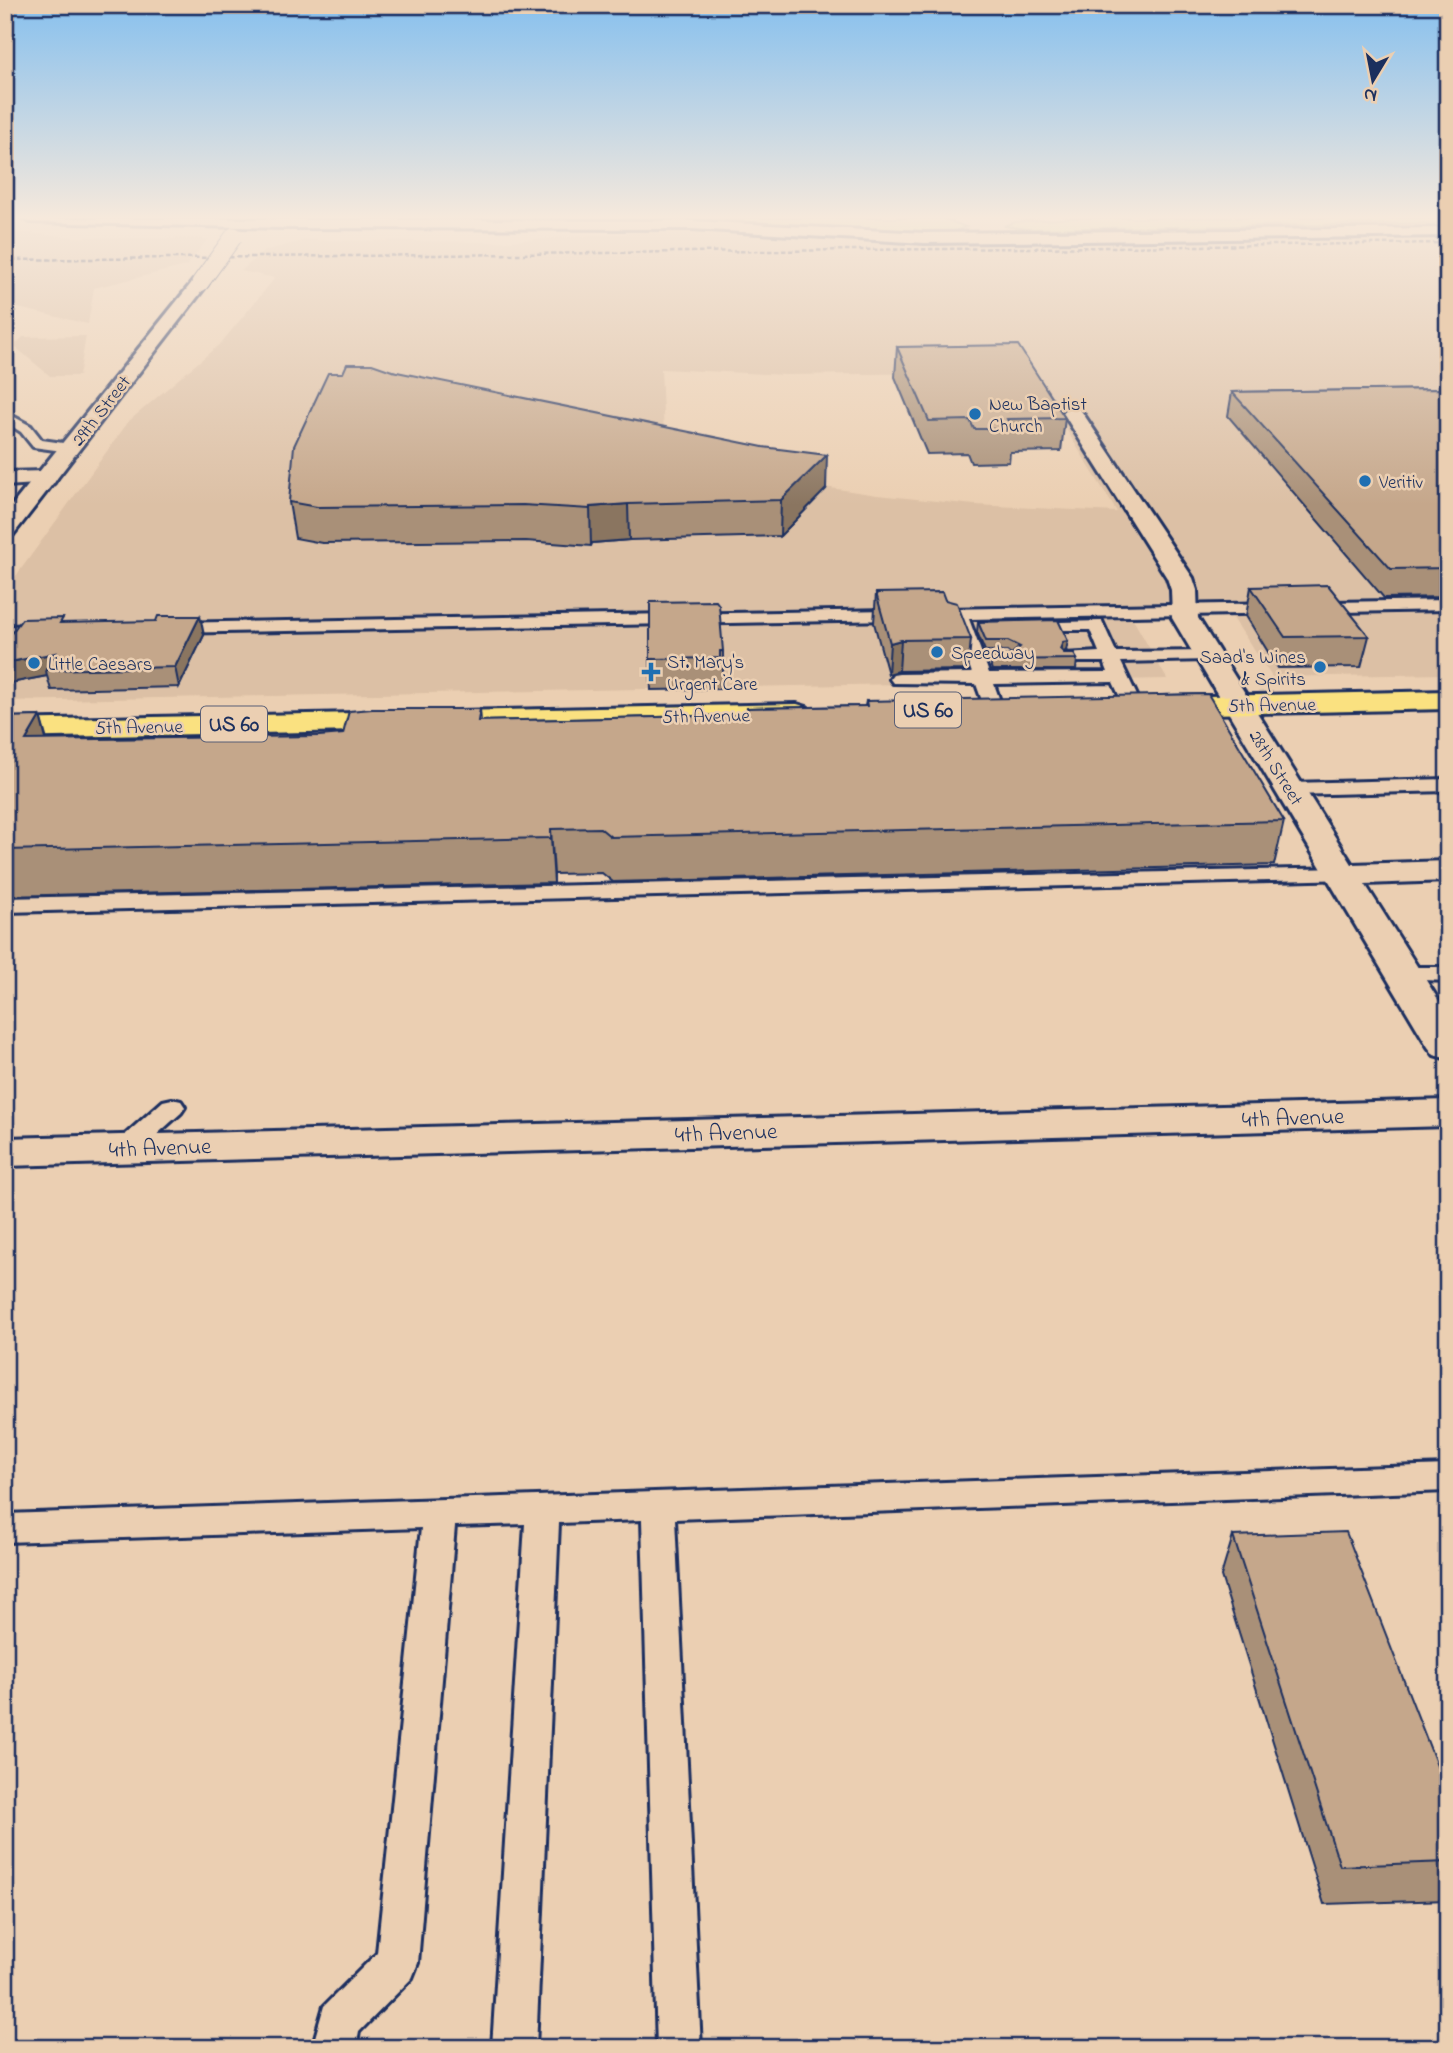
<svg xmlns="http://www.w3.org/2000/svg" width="1453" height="2053" viewBox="0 0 1453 2053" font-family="'Indie Flower',sans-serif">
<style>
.built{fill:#dcc0a5;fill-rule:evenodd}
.green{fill:#cfe094;stroke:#758879;stroke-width:2}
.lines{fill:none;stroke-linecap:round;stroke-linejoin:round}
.service-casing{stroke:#1b2f5e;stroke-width:6}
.minor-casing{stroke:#1b2f5e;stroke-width:6}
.secondary-casing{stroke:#1b2f5e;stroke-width:6}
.primary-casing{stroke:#1b2f5e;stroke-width:6}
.service{fill:#ebcfb2;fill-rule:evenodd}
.minor{fill:#ebcfb2;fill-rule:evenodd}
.secondary{fill:#ebcfb2;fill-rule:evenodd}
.primary{fill:#fae180;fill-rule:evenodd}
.rail{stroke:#1b2f5e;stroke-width:2.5;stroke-dasharray:4.5 2.5;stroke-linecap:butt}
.secondary-bridge-casing{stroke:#1b2f5e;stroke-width:19;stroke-linecap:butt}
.secondary-bridge{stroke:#ebcfb2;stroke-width:17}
.wall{fill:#a99078;stroke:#1b2f5e;stroke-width:2}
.shaded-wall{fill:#8a7561;stroke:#1b2f5e;stroke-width:2}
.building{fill:#c5a78b;stroke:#1b2f5e;stroke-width:2}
.poi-dot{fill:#1f6fb2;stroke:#ebcfb2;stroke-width:2.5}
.labels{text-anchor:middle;stroke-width:5;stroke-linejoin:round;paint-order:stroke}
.far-poi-label{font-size:19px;fill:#1b2f5e;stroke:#ebcfb2;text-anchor:start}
.far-street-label{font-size:19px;fill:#1b2f5e;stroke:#ebcfb2}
.shield{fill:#ebcfb2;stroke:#595f77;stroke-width:2}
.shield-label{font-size:21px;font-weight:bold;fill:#1b2f5e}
.street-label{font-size:23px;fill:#1b2f5e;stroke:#ebcfb2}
</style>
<rect width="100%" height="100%" fill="#ebcfb2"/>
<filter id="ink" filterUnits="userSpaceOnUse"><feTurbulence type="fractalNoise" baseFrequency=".0143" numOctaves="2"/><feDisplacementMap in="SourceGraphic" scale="14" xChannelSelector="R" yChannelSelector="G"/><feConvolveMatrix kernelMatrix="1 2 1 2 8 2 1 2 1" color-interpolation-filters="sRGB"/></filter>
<g filter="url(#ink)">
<!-- built -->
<g class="built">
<path d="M 697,229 L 826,237 L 1448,235 L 1448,600 L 5,626 L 5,591 L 129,421 L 221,343 L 275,278 L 241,271 L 264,251 L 306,240 L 491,242 ZM 661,369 L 786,375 L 1031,372 L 1117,512 L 975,505 L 877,495 L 791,482 L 665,457 Z"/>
<path d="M 5,231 L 71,237 L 208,239 L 186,266 L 94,288 L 88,324 L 5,305 Z"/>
<path d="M 86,336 L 79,376 L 50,376 L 14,346 L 23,337 Z"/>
<path d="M 1448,608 L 1448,674 L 1272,677 L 1229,612 Z"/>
<path d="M 1130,614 L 1167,679 L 5,701 L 5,633 Z"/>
</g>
<!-- green -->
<g class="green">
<path d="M 549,218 L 942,218 L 966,227 L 955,231 L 859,231 L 721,222 Z"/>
<path d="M 1071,218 L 1448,218 L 1448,223 L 1027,229 L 1004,226 L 1015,222 Z"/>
</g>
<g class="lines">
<defs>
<g id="service">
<path d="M 5,412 L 31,426 L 42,440 L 70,444 L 77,448 L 70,452 L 33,447 L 21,432 L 5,422 Z"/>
<path d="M 1448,600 L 1448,610 L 969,619 L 989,673 L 1108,672 L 1104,662 L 1064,662 L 1061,658 L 1064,654 L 1099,652 L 1090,630 L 1060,630 L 1058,626 L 1060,622 L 1102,621 L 1116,652 L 1213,651 L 1216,655 L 1213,659 L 1207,660 L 1121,662 L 1142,706 L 1133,712 L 1124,706 L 1113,682 L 994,684 L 1003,709 L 994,715 L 985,709 L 976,684 L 893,683 L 890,679 L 893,675 L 899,674 L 972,673 L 952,619 L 170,633 L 162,628 L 170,623 Z"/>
<path d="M 47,625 L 56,630 L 53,634 L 5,636 L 5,626 Z"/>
<path d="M 1448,779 L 1448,791 L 1291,795 L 1284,793 L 1281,789 L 1284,785 L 1291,783 Z"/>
<path d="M 1344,868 L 1352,869 L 1355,874 L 1352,879 L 5,912 L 5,898 Z"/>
<path d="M 1404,967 L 1448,967 L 1448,981 L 1396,979 L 1392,974 L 1396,969 Z"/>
<path d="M 172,1099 L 181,1101 L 185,1107 L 181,1113 L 135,1154 L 126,1157 L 117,1154 L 113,1148 L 117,1142 L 163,1101 Z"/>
<path d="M 1448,1465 L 1448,1491 L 675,1519 L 701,2048 L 657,2048 L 642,1520 L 559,1523 L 536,2048 L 492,2048 L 525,1524 L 455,1526 L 418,1963 L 412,1978 L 359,2032 L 356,2048 L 312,2048 L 324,2006 L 377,1953 L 421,1528 L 5,1542 L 5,1514 Z"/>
</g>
<g id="minor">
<path d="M 1073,407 L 1080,409 L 1193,578 L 1197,590 L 1198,618 L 1352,864 L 1448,861 L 1448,881 L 1365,884 L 1448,1015 L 1448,1059 L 1434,1055 L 1428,1047 L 1172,618 L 1171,590 L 1167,578 L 1063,413 L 1066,409 Z"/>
<path d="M 46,471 L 54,473 L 57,478 L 54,483 L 5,486 L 5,472 Z"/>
<path d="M 1448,1100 L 1448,1126 L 5,1166 L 5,1138 Z"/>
</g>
<g id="secondary">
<path d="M 23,218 L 692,221 L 925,233 L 1448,228 L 1448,236 L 925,243 L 692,229 L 283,228 L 30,222 Z"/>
<path d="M 200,278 L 206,280 L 208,283 L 206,286 L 13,535 L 5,537 L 5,514 L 194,280 Z"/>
</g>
<g id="primary">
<path d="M 1448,691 L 1448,709 L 1162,715 L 1152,712 L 1147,706 L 1152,700 L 1162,697 Z"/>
<path d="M 797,704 L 807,707 L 812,713 L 807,719 L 797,722 L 5,738 L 5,720 Z"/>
</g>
</defs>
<!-- service casing -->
<use href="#service" class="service-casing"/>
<!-- minor casing -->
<use href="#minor" class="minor-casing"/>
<!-- secondary casing -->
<use href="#secondary" class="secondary-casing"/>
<!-- primary casing -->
<use href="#primary" class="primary-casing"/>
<!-- service -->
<use href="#service" class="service"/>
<!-- minor -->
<use href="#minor" class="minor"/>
<!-- secondary -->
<use href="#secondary" class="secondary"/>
<!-- primary -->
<use href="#primary" class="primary"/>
<!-- rail -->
<path class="rail" d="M 5,260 L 1448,243"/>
<defs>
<path id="secondary-bridge" d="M 200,283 L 234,236"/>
</defs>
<!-- secondary-bridge casing -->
<use href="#secondary-bridge" class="secondary-bridge-casing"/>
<!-- secondary-bridge -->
<use href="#secondary-bridge" class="secondary-bridge"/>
</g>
<!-- wall -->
<g class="wall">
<path d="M 897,347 L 1065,418 L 1061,451 L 1010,452 L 1009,462 L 971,463 L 967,453 L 927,454 L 895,377 Z"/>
<path d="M 392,371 L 826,489 L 780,536 L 629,540 L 592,543 L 591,546 L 526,541 L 322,543 L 295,538 L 289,502 Z"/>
<path d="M 1448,389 L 1448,597 L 1384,598 L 1228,416 L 1232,392 Z"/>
<path d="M 1251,587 L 1369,636 L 1361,667 L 1278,668 L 1246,616 Z"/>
<path d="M 876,593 L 945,600 L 971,639 L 968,670 L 899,671 L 888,674 L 874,623 Z"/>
<path d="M 978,622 L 1066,651 L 1063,652 L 1077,659 L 1076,670 L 992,670 L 991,667 L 992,657 L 1009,656 L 1011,654 L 1007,651 L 985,651 L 977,632 Z"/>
<path d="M 64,623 L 204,635 L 179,687 L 51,690 L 47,676 L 5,684 Z"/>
<path d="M 723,651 L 723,682 L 720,682 L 720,689 L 651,690 L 650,659 Z"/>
<path d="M 866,701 L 1284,821 L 1274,865 L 613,882 L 602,873 L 554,874 L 554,883 L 5,896 L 5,717 L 40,716 L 47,740 L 319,736 L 343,734 L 480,709 L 481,721 L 747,715 L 747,708 L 865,706 Z"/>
<path d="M 1233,1536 L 1448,1794 L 1448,1900 L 1324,1904 L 1221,1576 Z"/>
</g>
<!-- shaded-wall -->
<g class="shaded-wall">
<path d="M 827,455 L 826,489 L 780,536 L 781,500 Z"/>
<path d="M 628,504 L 629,540 L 592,543 L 591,546 L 590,507 Z"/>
<path d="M 200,616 L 204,635 L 179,687 L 175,667 Z"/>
<path d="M 901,640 L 899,671 L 888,674 L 890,643 Z"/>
<path d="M 1068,641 L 1066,651 L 1062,652 L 1060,649 L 1063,642 Z"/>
<path d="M 56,653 L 46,670 L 47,676 L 5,684 L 5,663 Z"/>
<path d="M 40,716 L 51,759 L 26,740 Z"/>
<path d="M 551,829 L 554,874 L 554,883 L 551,838 Z"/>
</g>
<!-- building -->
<g class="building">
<path d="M 1018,345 L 1065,418 L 1007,419 L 1012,429 L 974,429 L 970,420 L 929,421 L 897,347 Z"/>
<path d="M 347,364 L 372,364 L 392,371 L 763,447 L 827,455 L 781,500 L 628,504 L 590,507 L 590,509 L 523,505 L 317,507 L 289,502 L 294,446 L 328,373 L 343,373 Z"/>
<path d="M 1448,389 L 1448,568 L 1391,569 L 1232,392 Z"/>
<path d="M 1328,585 L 1369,636 L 1285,637 L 1251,587 Z"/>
<path d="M 942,592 L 945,600 L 957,603 L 971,639 L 901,640 L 890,643 L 876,593 Z"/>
<path d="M 716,601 L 719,605 L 723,651 L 720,651 L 720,658 L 650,659 L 650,602 Z"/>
<path d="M 158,616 L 200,616 L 175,667 L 46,670 L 56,653 L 5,663 L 5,642 L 22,619 L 63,618 L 60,623 L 156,621 Z"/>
<path d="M 1058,620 L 1068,641 L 1063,642 L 1060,649 L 1065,654 L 1074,654 L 1077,659 L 993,660 L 992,657 L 1009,656 L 1020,647 L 1008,641 L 986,641 L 978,622 Z"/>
<path d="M 1208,694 L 1284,821 L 611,837 L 600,828 L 551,829 L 551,838 L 5,850 L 5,717 L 40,716 L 26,740 L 319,736 L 343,734 L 349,711 L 372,709 L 480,709 L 478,721 L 748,715 L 747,708 L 867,706 L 866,701 Z"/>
<path d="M 1346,1532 L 1448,1794 L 1448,1862 L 1340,1866 L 1233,1536 Z"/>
</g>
</g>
<!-- sky -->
<linearGradient id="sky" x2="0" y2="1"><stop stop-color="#87c0ee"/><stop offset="0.43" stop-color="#f6e9dc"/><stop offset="1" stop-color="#f6e9dc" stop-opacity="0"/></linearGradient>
<rect width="1453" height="505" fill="url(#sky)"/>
<!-- markers -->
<g class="poi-dot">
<circle cx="975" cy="414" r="7"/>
<circle cx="1365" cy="481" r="7"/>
<circle cx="937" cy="652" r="7"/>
<circle cx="34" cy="663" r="7"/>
<circle cx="1320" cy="667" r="7"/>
<path d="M647.5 661.5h7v7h7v7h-7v7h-7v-7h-7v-7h7z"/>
</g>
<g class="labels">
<!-- far-poi labels -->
<g class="far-poi-label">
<text x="989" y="410">New Baptist<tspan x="989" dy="22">Church</tspan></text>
<text x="1379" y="488">Veritiv</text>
<text x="951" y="659">Speedway</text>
<text x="1306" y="663" text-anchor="end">Saad's Wines<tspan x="1306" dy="22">&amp; Spirits</tspan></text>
<text x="667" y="668">St. Mary's<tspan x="667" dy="22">Urgent Care</tspan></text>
<text x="48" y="670">Little Caesars</text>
</g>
<!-- far-street labels -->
<g class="far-street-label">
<text transform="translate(100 410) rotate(-52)" y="7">29th Street</text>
<text transform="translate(1272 704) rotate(-1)" y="7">5th Avenue</text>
<text transform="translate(706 715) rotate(-1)" y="7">5th Avenue</text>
<text transform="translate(139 726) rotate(-1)" y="7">5th Avenue</text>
<text transform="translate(1277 767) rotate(58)" y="7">28th Street</text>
</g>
<!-- shield labels -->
<g class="shield">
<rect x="895" y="692.5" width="66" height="35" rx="5"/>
<rect x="201" y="706.5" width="66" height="35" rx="5"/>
</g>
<g class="shield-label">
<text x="928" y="717">US 60</text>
<text x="234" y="731">US 60</text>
</g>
<!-- street labels -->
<g class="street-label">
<text transform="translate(1293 1117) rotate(-2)" y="8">4th Avenue</text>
<text transform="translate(726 1132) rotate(-2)" y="8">4th Avenue</text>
<text transform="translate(160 1147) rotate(-2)" y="8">4th Avenue</text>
</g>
</g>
<!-- margin -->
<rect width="1453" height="2053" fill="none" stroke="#ebcfb2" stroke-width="28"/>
<rect x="14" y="14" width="1425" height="2025" fill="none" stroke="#1b2f5e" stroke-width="2.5" filter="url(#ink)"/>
<!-- north arrow -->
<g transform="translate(1373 80) rotate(190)" stroke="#ebcfb2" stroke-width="5" paint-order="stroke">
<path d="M0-5L12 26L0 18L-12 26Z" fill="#1b2f5e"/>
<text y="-10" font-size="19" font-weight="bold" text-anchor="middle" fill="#1b2f5e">N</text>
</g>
</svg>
